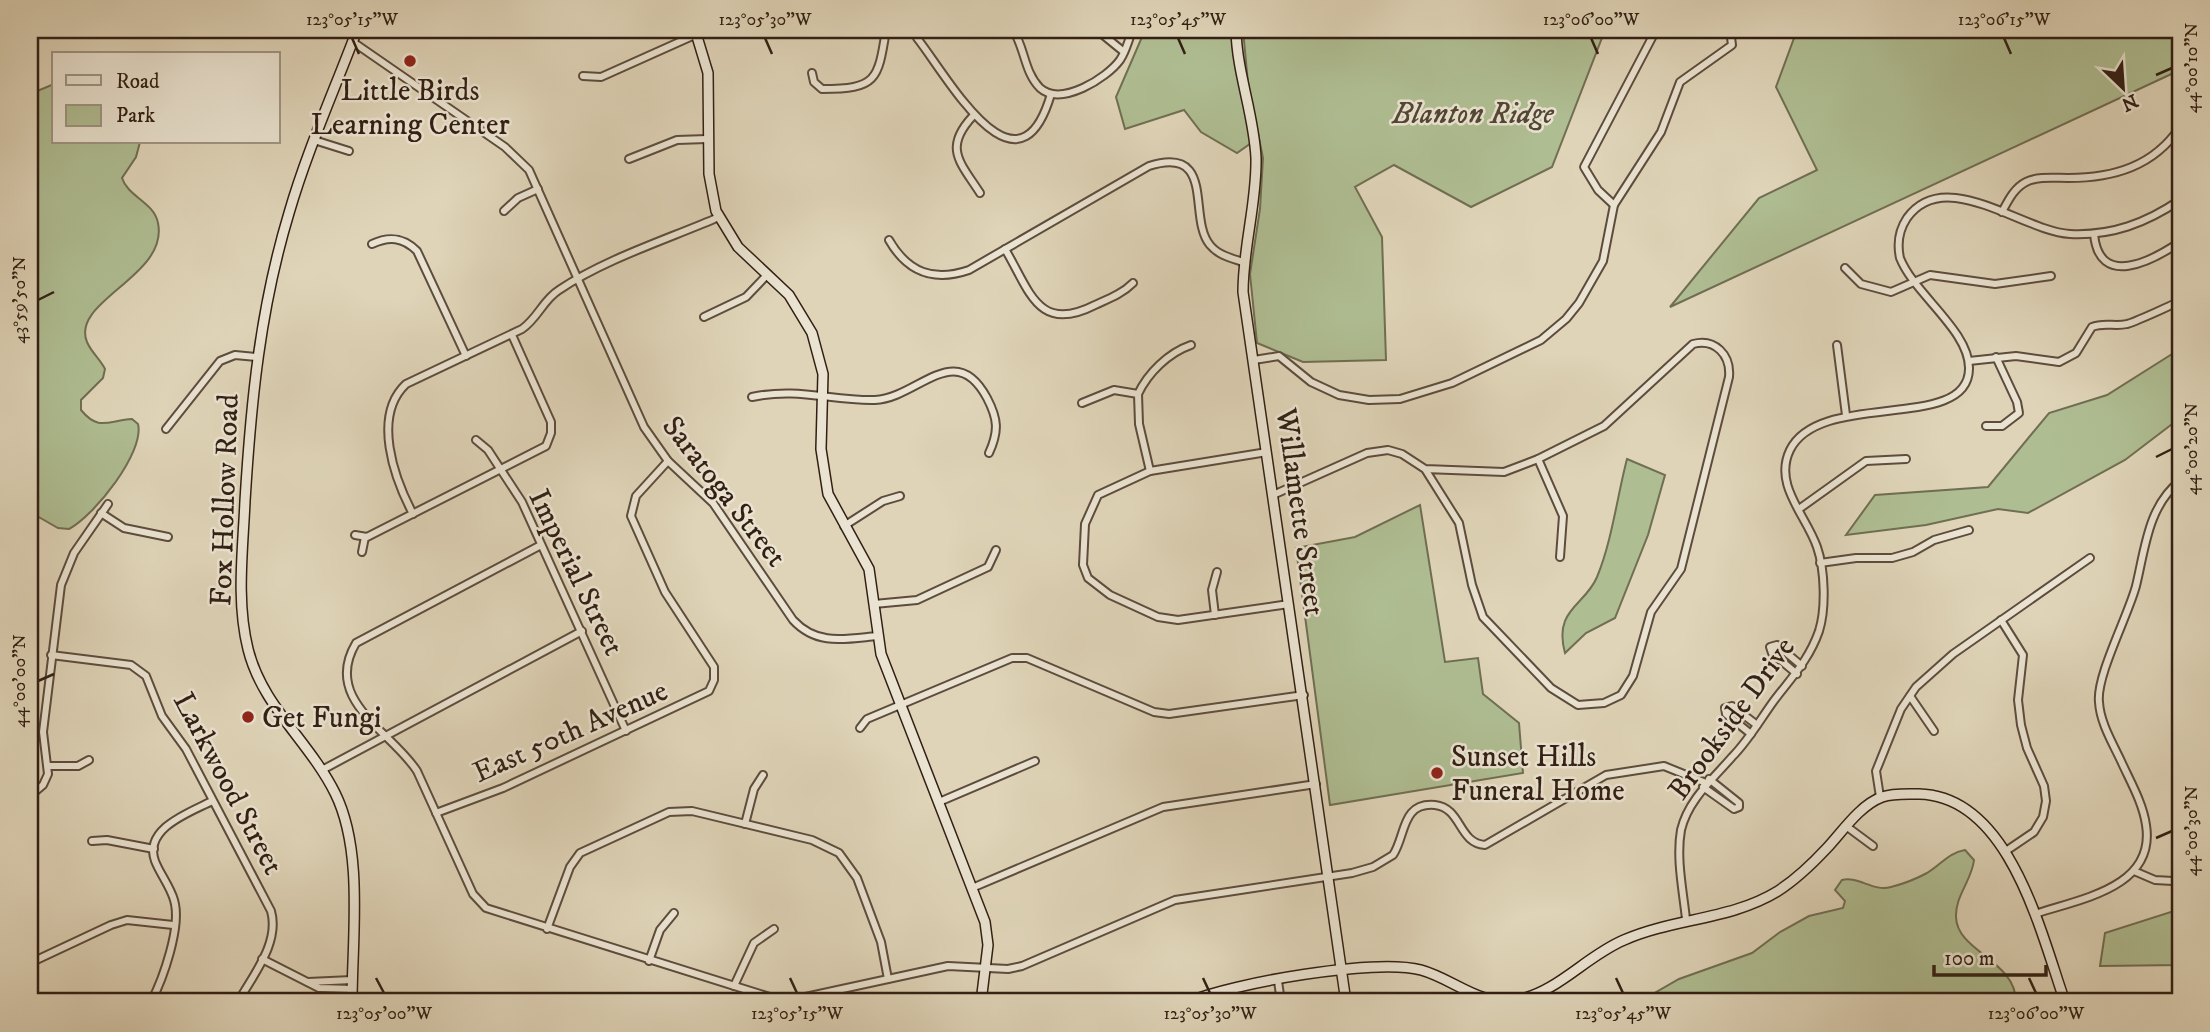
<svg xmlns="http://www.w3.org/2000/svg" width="2210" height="1032" viewBox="0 0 2210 1032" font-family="'IM FELL DW Pica',serif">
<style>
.green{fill:#afbd92;stroke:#706e53;stroke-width:2}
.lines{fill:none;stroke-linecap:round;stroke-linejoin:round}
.street-casing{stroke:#5d4c3d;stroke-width:10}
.secondary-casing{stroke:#321f14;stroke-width:12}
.street{stroke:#eae3d1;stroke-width:6}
.secondary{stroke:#eae3d1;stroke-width:9}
.ticks{fill:none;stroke:#321f14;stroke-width:2.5}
.poi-dot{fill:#8f2418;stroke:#eae3d1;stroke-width:2.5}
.labels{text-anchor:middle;stroke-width:5;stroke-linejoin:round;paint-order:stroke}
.poi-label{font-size:30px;fill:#321f14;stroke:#eae3d1;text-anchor:start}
.park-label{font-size:30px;font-style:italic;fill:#514634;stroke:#eae3d1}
.street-label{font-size:30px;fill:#321f14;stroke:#eae3d1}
.neatline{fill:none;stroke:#321f14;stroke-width:2.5}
.ticks-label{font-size:18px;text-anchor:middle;fill:#321f14}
</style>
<rect width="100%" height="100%" fill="#dfd4b8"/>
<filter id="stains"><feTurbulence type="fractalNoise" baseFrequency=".00286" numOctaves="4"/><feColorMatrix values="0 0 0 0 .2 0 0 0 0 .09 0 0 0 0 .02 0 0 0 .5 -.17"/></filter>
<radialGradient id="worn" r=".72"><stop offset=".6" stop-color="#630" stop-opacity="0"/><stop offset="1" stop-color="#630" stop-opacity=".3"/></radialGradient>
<!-- green -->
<g class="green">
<path d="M 1145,30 L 1237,30 L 1254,141 L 1237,153 L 1201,132 L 1184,110 L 1125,129 L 1116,97 Z"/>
<path d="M 1243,30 L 1605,30 L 1552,167 L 1471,207 L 1394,165 L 1355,187 L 1382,237 L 1386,360 L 1303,362 L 1257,343 L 1250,274 L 1260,209 L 1263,158 L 1248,83 Z"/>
<path d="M 1797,30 L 2180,30 L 2180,70 L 1670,307 L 1759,198 L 1817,170 L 1776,87 Z"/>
<path d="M 54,84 L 54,142 L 140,142 L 136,157 L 122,178 C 128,197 154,202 158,223 C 169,276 70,301 87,342 C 91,352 100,359 105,369 L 103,378 L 81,400 L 81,410 C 99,432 109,420 132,419 L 138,424 C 145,452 94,516 69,529 L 58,528 L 30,512 L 30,94 Z"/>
<path d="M 2180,349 L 2180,418 L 2125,460 L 2028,513 L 1998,509 L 1926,525 L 1846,535 L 1875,495 L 1988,487 L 2049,413 L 2107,395 Z"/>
<path d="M 1627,459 L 1665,475 L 1648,535 L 1615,618 L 1586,633 L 1565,653 C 1553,609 1585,606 1597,577 C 1612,541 1617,497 1627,459 Z"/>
<path d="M 1420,505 L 1445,662 L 1478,658 L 1483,694 L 1519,723 L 1523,773 L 1330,805 L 1296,548 L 1355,537 Z"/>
<path d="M 1965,850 L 1974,860 C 1972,880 1955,896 1956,917 C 1957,952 2016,960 2016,1002 L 1639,1002 L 1679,979 L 1752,953 L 1780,932 L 1809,916 L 1843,908 L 1845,901 L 1835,890 L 1842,880 C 1859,876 1873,892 1891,887 C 1903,884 1916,879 1927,873 C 1942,864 1948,853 1965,850 Z"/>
<path d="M 2180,909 L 2180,965 L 2100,966 L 2105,933 Z"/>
</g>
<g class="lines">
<defs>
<g id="street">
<path d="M 1013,30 C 1025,48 1024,72 1040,88 C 1061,107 1107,78 1120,60 C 1126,51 1129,40 1132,30"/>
<path d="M 1097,30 L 1124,52"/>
<path d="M 917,38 C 948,77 1018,207 1051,94"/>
<path d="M 353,42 L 505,147 L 529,170 L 644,427 L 668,461 L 713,503 L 793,620 C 817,646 845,639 877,636"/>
<path d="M 812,73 L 814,82 L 822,89 C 877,89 878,80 886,30"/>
<path d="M 583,76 L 601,77 L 697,34"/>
<path d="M 973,116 C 943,148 960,162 980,193"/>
<path d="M 314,140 L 349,151"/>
<path d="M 629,159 L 677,140 L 707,139"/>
<path d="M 1614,205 L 1598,190 L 1584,167 L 1656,30"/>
<path d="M 504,211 L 518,198 L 538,189"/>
<path d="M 2002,212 C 2008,201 2014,188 2026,182 C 2038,176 2054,178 2068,178 C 2114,178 2154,166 2180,127"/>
<path d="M 2094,234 C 2099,289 2152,261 2180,242"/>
<path d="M 889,240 C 908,273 934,282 969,270 L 1149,166 C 1217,145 1187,218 1210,245 C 1218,255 1231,258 1243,262"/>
<path d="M 372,244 C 389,236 403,237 417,251 L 466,356"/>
<path d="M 1005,249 C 1030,291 1038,334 1095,305 C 1108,299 1122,294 1133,283"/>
<path d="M 1845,268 L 1861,284 L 1891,292 L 1930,275 L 1995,284 L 2051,276"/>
<path d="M 704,317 L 746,297 L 768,274"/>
<path d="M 1837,345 L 1846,415"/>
<path d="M 1254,360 L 1279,356 L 1311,382 L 1339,395 L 1369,400 L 1400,399 L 1452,383 L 1541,340 L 1566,319 L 1579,303 L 1603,261 L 1614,205 L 1661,132 L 1680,82 L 1732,45 L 1730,30"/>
<path d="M 1969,361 L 2016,356 L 2059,362 L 2076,353 L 2092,327 C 2104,322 2115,327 2127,324 C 2132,323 2178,303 2180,300"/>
<path d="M 1138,394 L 1139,424 L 1150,471"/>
<path d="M 752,397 C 798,387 831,401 875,400 C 918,398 955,338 987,398 C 998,419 999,431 989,453"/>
<path d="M 1082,403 L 1114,390 L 1138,394 C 1148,373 1168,353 1191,345"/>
<path d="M 1986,426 L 2002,426 L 2019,413 L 2017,402 L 1996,357"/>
<path d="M 166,429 L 220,361 L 235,355 L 257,357"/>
<path d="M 476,440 L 488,450 L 522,502 L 626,731"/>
<path d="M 1267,452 L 1150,471 L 1098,495 L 1085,524 L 1083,565 L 1088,578 L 1110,595 L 1158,617 L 1178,620 L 1289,604"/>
<path d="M 1538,459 L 1563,516 L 1560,557"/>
<path d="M 1273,495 L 1367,453 L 1388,450 L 1402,454 L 1425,469 L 1459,523 L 1472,585 L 1483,617 L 1551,688 L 1578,705 L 1604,703 L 1621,695 L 1633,676 L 1651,612 L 1681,569 L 1729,377 C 1731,355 1715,338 1693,344 L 1604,426 L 1538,459 L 1504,472 L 1425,469"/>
<path d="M 1799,509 L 1866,461 L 1906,459"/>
<path d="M 101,513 L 124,528 L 168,537"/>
<path d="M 413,514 C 394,478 372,416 406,384 L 522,329 C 538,318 543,300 559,290 C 605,259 668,239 719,217"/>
<path d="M 844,526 L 883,501 L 900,496"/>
<path d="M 355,535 L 367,537 L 546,446 L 551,433 L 551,422 L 512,335"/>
<path d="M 541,545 L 356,643 C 322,700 391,731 417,771 L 473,894 L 486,908 L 776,999 L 796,999 L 948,966 L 1008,969 L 1022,966 L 1175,900 L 1352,873 L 1373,867 L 1393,855 C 1406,836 1401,802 1435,805 C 1462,808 1458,843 1485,845 L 1606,775 L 1664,766 L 1706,783"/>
<path d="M 362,552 L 365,537"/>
<path d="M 1820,563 L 1856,558 L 1892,558 L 1913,552 L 1934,540 L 1969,530"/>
<path d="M 874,604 L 917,600 L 988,567 L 996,550"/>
<path d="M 1215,615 L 1212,590 L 1217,572"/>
<path d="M 2001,620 L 2023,655 L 2018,700 L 2021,725 L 2027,748 L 2044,786 L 2046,801 L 2043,817 L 2034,832 L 2006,851"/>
<path d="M 51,655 L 131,665 L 146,676 L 162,716 L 186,749 L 271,911 C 280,943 253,975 238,1002"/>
<path d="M 1797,674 L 1772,653 L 1770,647 L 1777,645 L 1802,666"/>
<path d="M 1910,696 L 1934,731"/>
<path d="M 860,728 L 867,719 L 1012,658 L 1027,658 L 1154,712 L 1169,714 L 1304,695"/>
<path d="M 1751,734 L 1726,714 L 1725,708 L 1732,706 L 1757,725"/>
<path d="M 48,766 L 78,766 L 89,760"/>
<path d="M 322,770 L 582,631"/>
<path d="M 1703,787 L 1734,809 L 1739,807 L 1739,803 L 1709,779"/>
<path d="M 30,796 L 43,785 L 48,774 L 43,732 L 61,585 L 74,553 L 108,504"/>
<path d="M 1880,797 L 1876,771 L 1901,709 L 1916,687 L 1953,654 L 2090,558"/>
<path d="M 939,802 L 1035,761"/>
<path d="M 436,813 L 503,788 L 709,691 L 714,680 L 714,667 L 665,592 L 631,516 L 636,496 L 668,461"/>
<path d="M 745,824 L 754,789 L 763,775"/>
<path d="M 1846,826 L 1873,846"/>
<path d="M 92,841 L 107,840 L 154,849"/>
<path d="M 2134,871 L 2155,880 L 2173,881"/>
<path d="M 972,888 L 1163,807 L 1316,784"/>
<path d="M 2035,914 C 2079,899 2156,888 2146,825 C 2143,803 2130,781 2121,761 C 2112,742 2100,722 2099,702 C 2096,676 2128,616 2136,586 C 2145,549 2148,506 2180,481"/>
<path d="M 1686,919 C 1683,891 1676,858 1681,830 C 1688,800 1713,779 1732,757 C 1748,741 1760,720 1773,702 C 1791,678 1809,660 1819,631 C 1826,609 1825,570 1817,547 C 1806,515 1773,485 1790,450 C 1820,389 1968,433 1969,369 C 1970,331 1914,294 1900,258 C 1897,244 1899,230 1907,218 C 1945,165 2022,231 2070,234 C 2112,236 2146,223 2180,200"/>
<path d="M 547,929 L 570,867 L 580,853 L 669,812 L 692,811 L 812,840 L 839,853 L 857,878 L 881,942 L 888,979"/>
<path d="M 262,959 L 319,988 L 352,989"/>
<path d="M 649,961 L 660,930 L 674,913"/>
<path d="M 30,963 L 111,925 L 127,920 L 173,925"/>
<path d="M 1278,981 L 1281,1002"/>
<path d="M 308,982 L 352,980"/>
<path d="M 734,986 L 754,943 L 774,929"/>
<path d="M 151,1002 C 163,979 182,926 174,900 C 170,886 160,874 155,861 C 143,828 191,812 212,801"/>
</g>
<g id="secondary">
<path d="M 695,30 L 708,73 L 709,174 L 716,211 L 738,247 L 789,295 L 812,333 L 823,374 L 821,449 L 828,494 L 869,569 L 881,654 L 985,922 L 988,945 L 981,1002"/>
<path d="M 1236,30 C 1237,74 1254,114 1256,158 C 1257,203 1243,246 1243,292 L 1346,1002"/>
<path d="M 352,1002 C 352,939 364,851 335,793 C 309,741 262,706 248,649 C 236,601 243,549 245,501 C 251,402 260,309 289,213 C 307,151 334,91 357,30"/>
<path d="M 1188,1002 C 1233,983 1375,958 1421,970 C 1454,979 1480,1007 1517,1000 C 1558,992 1586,956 1624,940 C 1674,918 1731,920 1778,891 C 1795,880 1813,863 1827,848 C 1842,832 1860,805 1882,797 C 1893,793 1907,794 1919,794 C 2010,796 2041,934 2065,1002"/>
</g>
</defs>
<!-- street casing -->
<use href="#street" class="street-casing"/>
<!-- secondary casing -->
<use href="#secondary" class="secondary-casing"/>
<!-- street -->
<use href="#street" class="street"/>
<!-- secondary -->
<use href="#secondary" class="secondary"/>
</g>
<!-- ticks -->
<path class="ticks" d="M 352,38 L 359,54M 765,38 L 772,54M 1178,38 L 1185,54M 1591,38 L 1598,54M 2004,38 L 2011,54M 2156,75 L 2172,68M 38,300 L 54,292M 2156,457 L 2172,449M 38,681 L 54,674M 2156,838 L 2172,831M 376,978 L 384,993M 790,978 L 797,993M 1203,978 L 1210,993M 1616,978 L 1623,993M 2029,978 L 2036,993"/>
<!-- markers -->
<g class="poi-dot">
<circle cx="410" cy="61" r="7"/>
<circle cx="248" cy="717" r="7"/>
<circle cx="1437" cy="773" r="7"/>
</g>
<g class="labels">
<!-- poi labels -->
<g class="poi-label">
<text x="410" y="100" text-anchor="middle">Little Birds<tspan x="410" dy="34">Learning Center</tspan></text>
<text x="262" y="727">Get Fungi</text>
<text x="1451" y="766">Sunset Hills<tspan x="1451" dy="34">Funeral Home</tspan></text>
</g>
<!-- park labels -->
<g class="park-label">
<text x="1473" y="123">Blanton Ridge</text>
</g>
<!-- street labels -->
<g class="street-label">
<text transform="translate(725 491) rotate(52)" y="10">Saratoga Street</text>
<text transform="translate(224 500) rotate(-88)" y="10">Fox Hollow Road</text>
<text transform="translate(1301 512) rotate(82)" y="10">Willamette Street</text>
<text transform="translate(577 572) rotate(64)" y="10">Imperial Street</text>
<text transform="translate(1731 718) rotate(-54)" y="10">Brookside Drive</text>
<text transform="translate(570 731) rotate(-24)" y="10">East 50th Avenue</text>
<text transform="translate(229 783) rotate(62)" y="10">Larkwood Street</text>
</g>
</g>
<!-- margin -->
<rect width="2210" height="1032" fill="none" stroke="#dfd4b8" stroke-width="77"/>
<!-- legend -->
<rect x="52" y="52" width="228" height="91" fill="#eae3d1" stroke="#a09585" stroke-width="2"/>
<rect x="66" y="75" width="35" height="10" fill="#eae3d1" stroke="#a09585" stroke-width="2"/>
<text x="116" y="88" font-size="21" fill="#321f14">Road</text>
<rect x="66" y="105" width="35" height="21" fill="#afbd92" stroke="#a09585" stroke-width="2"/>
<text x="116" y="122" font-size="21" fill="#321f14">Park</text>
<!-- north arrow -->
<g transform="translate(2123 88) rotate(155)" stroke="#eae3d1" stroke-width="5" paint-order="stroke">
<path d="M0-5L12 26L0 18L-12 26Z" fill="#321f14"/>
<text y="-10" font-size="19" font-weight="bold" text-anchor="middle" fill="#321f14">N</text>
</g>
<!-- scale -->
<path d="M1934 965v10h112v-10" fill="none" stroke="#321f14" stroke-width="3.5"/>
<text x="1944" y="965" font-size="21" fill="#321f14" stroke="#eae3d1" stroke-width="5" paint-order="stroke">100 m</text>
<rect x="38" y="38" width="2134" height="955" class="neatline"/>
<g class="ticks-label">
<text x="352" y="25">123°05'15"W</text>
<text x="765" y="25">123°05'30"W</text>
<text x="1178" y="25">123°05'45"W</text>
<text x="1591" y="25">123°06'00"W</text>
<text x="2004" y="25">123°06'15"W</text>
<text transform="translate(2191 68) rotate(-90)" y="6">44°00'10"N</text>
<text transform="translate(19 300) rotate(-90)" y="6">43°59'50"N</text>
<text transform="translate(2191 449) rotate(-90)" y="6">44°00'20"N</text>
<text transform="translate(19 681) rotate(-90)" y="6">44°00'00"N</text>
<text transform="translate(2191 831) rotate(-90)" y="6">44°00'30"N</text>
<text x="384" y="1019">123°05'00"W</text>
<text x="797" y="1019">123°05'15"W</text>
<text x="1210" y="1019">123°05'30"W</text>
<text x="1623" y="1019">123°05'45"W</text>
<text x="2036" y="1019">123°06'00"W</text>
</g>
<rect width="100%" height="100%" filter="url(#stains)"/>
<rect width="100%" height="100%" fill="url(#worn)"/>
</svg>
